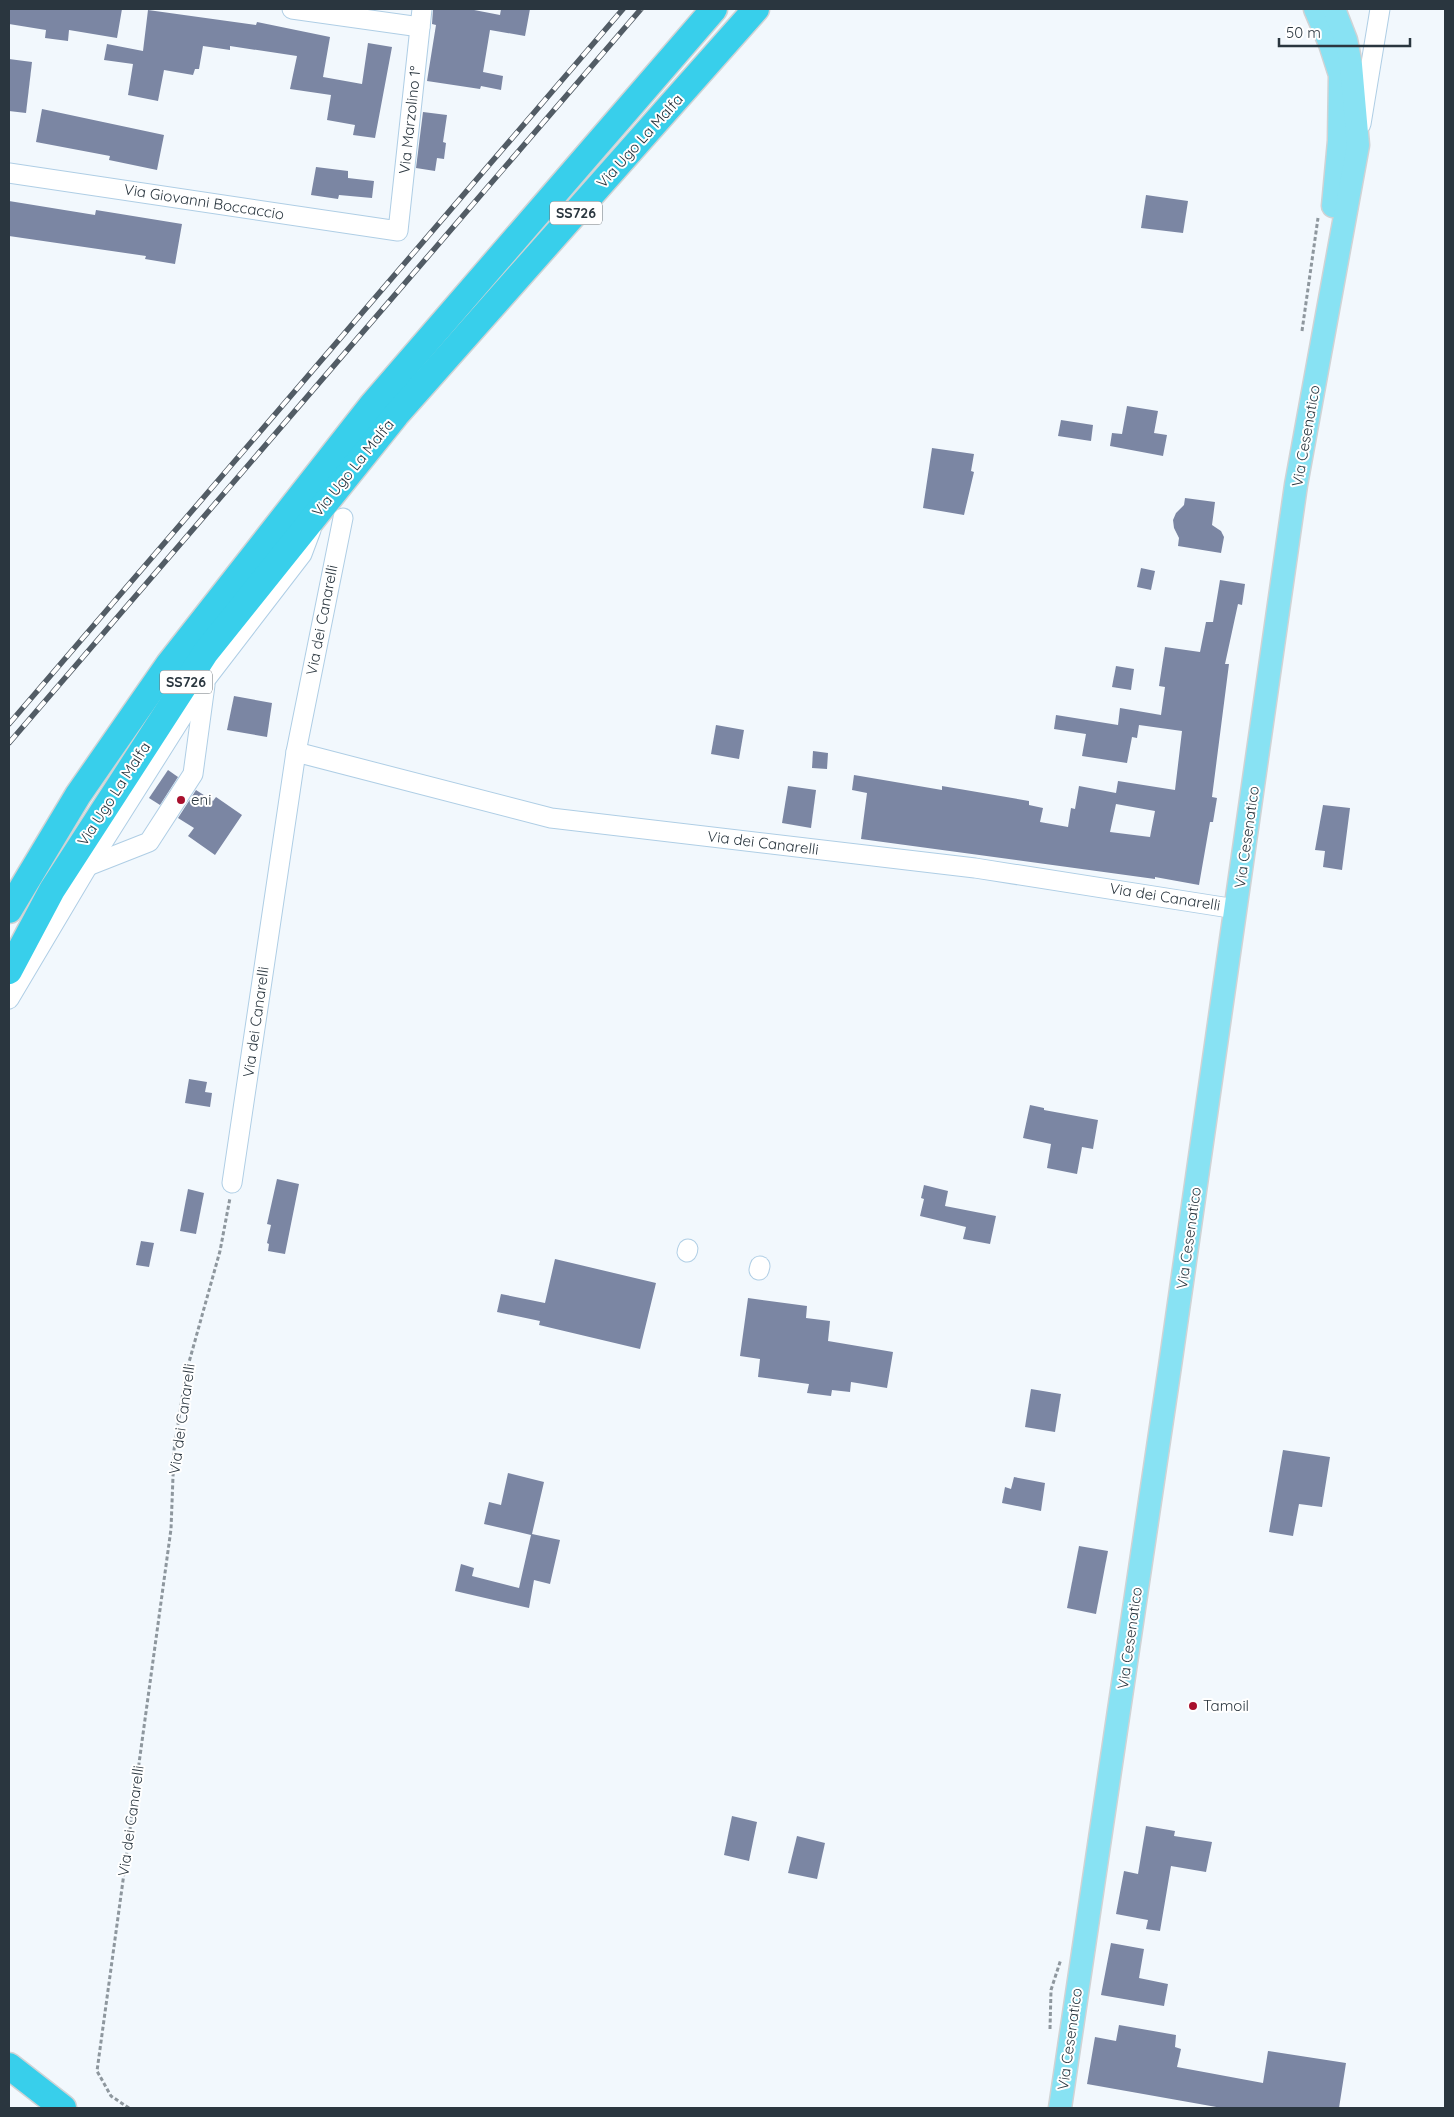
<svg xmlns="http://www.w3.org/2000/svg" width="1454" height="2117" viewBox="0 0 1454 2117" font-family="Quicksand,sans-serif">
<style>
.building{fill:#7b86a3;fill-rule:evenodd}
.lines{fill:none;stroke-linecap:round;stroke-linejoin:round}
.minor-casing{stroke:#afcee5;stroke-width:21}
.major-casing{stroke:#d0d3d5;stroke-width:25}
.highway-casing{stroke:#d0d3d5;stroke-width:29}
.path{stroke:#8e979e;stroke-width:3;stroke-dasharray:4 2.5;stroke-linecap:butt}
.minor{stroke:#fff;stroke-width:19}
.major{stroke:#88e2f3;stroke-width:22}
.highway{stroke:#38cfeb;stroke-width:26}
.rail-casing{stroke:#525c65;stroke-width:5.5}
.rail{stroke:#fff;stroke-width:4;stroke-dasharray:11;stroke-linecap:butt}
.poi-dot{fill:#a8102d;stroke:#fff;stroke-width:2}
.labels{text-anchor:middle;stroke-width:4;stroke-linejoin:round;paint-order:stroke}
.shield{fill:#fff;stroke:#6a7279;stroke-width:1}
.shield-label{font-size:14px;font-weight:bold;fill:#2a363f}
.street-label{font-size:15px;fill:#2a363f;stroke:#fff}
.poi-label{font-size:15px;fill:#2a363f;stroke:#fff;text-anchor:start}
</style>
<rect width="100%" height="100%" fill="#f2f8fd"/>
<!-- building -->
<g class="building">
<path d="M 9,9 L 122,9 L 117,38 L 69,30 L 68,41 L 45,38 L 46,30 L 9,24 Z"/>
<path d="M 433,9 L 469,9 L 500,15 L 501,9 L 530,9 L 525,36 L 490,30 L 483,72 L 503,76 L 501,90 L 481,86 L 480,89 L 427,81 L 436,25 L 432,24 Z"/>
<path d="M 148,10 L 256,25 L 257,22 L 330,37 L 323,77 L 362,84 L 368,43 L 392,47 L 375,138 L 353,135 L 355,125 L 327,120 L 331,95 L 290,89 L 297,56 L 230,46 L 230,50 L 203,46 L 199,69 L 195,69 L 193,75 L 164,70 L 158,101 L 128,95 L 133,64 L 104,60 L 107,44 L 143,51 Z"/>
<path d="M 9,59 L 32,62 L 26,113 L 9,111 Z"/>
<path d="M 42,109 L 164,135 L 157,170 L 109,160 L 110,156 L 36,142 Z"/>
<path d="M 423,112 L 447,115 L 443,142 L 446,143 L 444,159 L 437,158 L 435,171 L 416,168 Z"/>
<path d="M 316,167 L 348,171 L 348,178 L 374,181 L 372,198 L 339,195 L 338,199 L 311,195 Z"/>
<path d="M 1146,195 L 1188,201 L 1183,233 L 1141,228 Z"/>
<path d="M 9,201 L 95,215 L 96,210 L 182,224 L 175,264 L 145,259 L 146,256 L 9,236 Z"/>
<path d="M 1127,406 L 1158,411 L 1154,433 L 1167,435 L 1163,456 L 1110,446 L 1112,433 L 1122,434 Z"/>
<path d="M 1061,420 L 1093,425 L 1091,441 L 1058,436 Z"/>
<path d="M 932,448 L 974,454 L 971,471 L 974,472 L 964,515 L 923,508 Z"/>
<path d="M 1185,498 L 1215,502 L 1212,525 L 1221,531 L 1224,537 L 1221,553 L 1178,546 L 1179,538 L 1174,528 L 1173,520 L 1176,513 L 1184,505 Z"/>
<path d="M 1141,568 L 1155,571 L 1151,590 L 1137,587 Z"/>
<path d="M 1220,580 L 1245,584 L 1242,605 L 1238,604 L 1225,664 L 1229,664 L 1212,797 L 1217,798 L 1213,822 L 1210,822 L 1199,885 L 1155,877 L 1155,879 L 861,839 L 867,793 L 852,790 L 854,775 L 942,790 L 942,786 L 1029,801 L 1029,805 L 1043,808 L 1040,822 L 1068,827 L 1071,808 L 1075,809 L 1079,786 L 1116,793 L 1118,781 L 1175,790 L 1182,731 L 1139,725 L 1137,738 L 1132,737 L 1127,763 L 1082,756 L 1086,734 L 1054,729 L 1056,715 L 1118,725 L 1120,708 L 1161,715 L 1165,687 L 1159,686 L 1165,647 L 1200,652 L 1206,622 L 1213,622 ZM 1116,804 L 1155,811 L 1150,837 L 1110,832 Z"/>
<path d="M 1116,666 L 1134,669 L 1131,690 L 1112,687 Z"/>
<path d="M 234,696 L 272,703 L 267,737 L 227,730 Z"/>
<path d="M 716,725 L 744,730 L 739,759 L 711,754 Z"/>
<path d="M 813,751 L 828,753 L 827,769 L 812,768 Z"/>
<path d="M 168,770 L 178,777 L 160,805 L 149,798 Z"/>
<path d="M 788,786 L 816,790 L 811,828 L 782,823 Z"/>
<path d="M 196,790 L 213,801 L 216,797 L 242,815 L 215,855 L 188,836 L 194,828 L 178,818 Z"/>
<path d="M 1323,805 L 1350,808 L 1342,870 L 1323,867 L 1325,851 L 1315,850 Z"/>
<path d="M 189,1079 L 207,1082 L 205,1092 L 212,1093 L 210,1107 L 185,1103 Z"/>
<path d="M 1030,1105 L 1044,1108 L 1044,1110 L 1098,1120 L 1093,1149 L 1082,1147 L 1077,1174 L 1047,1168 L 1051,1144 L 1023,1138 Z"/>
<path d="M 277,1179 L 299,1184 L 285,1254 L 268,1251 L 269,1244 L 267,1243 L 271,1225 L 267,1224 Z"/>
<path d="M 924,1185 L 948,1191 L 945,1206 L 996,1216 L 990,1244 L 963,1239 L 966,1227 L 920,1216 L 924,1199 L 921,1198 Z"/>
<path d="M 188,1189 L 204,1193 L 196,1234 L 180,1231 Z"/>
<path d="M 141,1241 L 154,1243 L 149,1267 L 136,1265 Z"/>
<path d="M 555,1259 L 656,1283 L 640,1349 L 539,1325 L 540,1321 L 497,1312 L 501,1294 L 545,1303 Z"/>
<path d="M 748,1298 L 807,1306 L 806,1318 L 830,1321 L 828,1341 L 893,1352 L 887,1388 L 851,1382 L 850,1392 L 832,1390 L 831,1396 L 807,1393 L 809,1384 L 758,1377 L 760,1359 L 740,1356 Z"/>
<path d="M 1031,1389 L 1061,1394 L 1055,1432 L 1025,1427 Z"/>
<path d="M 1283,1450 L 1330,1457 L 1322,1507 L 1299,1504 L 1293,1536 L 1269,1532 Z"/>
<path d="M 508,1473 L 544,1482 L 532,1534 L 560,1540 L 550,1584 L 534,1580 L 529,1608 L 455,1591 L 461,1564 L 474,1568 L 472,1576 L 519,1588 L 531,1535 L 484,1524 L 489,1502 L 501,1505 Z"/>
<path d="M 1014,1477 L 1045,1483 L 1041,1511 L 1002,1503 L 1005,1487 L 1011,1489 Z"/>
<path d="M 1079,1546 L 1108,1551 L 1096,1614 L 1067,1608 Z"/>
<path d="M 732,1816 L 757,1822 L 749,1861 L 724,1855 Z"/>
<path d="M 1146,1826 L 1175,1831 L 1174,1836 L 1212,1842 L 1206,1872 L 1171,1866 L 1160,1931 L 1146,1929 L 1148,1920 L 1116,1914 L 1124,1871 L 1138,1874 Z"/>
<path d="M 797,1836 L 825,1843 L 817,1879 L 788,1873 Z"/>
<path d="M 1111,1943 L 1144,1949 L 1139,1978 L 1168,1984 L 1164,2006 L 1101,1995 Z"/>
<path d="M 1119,2025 L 1176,2035 L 1175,2047 L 1181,2049 L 1177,2067 L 1263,2083 L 1268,2051 L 1346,2063 L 1339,2108 L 1222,2108 L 1087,2084 L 1095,2037 L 1116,2041 Z"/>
</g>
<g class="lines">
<defs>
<g id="minor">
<path d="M 292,9 L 420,27"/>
<path d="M 1361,124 L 1380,9"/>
<path d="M 9,173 L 398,231 L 422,9"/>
<path d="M 296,752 L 551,818 L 975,868 L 1236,909"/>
<path d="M 88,866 L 149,842 L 193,774 L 205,685"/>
<path d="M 9,999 L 88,866 L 206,679 L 302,554 L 311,530"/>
<path d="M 232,1183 L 296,752 L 343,518"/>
<path d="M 687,1252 L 688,1249"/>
<path d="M 759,1270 L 760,1266"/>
</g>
<g id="major">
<path d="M 1315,9 L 1330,44 L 1340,75 L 1339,141 L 1333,206"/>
<path d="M 1060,2108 L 1170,1366 L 1296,485 L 1358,145 L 1351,65 L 1346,40 L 1334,9"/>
</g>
<g id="highway">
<path d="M 9,910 L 78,795 L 169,664 L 372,405 L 714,9"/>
<path d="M 9,971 L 52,890 L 206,652 L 396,415 L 756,9"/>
<path d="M 9,2066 L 63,2108"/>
</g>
</defs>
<!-- minor casing -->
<use href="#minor" class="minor-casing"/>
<!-- major casing -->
<use href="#major" class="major-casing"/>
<!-- highway casing -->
<use href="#highway" class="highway-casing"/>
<!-- path -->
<g class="path">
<path d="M 1302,331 L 1318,218"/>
<path d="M 1050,2029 L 1051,1990 L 1061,1959"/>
<path d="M 129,2108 L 111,2096 L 97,2071 L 171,1529 L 174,1450 L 186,1373 L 220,1251 L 230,1198"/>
</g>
<!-- minor -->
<use href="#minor" class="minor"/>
<!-- major -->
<use href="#major" class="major"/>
<!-- highway -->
<use href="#highway" class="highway"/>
<defs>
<g id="rail">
<path d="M 9,724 L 623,9"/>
<path d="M 9,743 L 641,9"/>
</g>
</defs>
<!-- rail casing -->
<use href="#rail" class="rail-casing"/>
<!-- rail -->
<use href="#rail" class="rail"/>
</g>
<!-- markers -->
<g class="poi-dot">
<circle cx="181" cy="800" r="5"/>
<circle cx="1193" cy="1706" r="5"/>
</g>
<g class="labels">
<!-- shield labels -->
<g class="shield">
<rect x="550" y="201.5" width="52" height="23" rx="4"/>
<rect x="160" y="670.5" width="52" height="23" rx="4"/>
</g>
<g class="shield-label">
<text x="576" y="218">SS726</text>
<text x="186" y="687">SS726</text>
</g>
<!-- street labels -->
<g class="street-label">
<text transform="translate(410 120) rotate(-84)" y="5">Via Marzolino 1°</text>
<text transform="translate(640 141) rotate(-48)" y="5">Via Ugo La Malfa</text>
<text transform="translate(204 202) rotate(9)" y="5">Via Giovanni Boccaccio</text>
<text transform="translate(1306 436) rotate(-80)" y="5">Via Cesenatico</text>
<text transform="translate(353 468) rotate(-51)" y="5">Via Ugo La Malfa</text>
<text transform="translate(322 620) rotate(-79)" y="5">Via dei Canarelli</text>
<text transform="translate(114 794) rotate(-57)" y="5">Via Ugo La Malfa</text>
<text transform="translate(1247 837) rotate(-82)" y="5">Via Cesenatico</text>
<text transform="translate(763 843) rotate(7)" y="5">Via dei Canarelli</text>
<text transform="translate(1165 897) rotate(9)" y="5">Via dei Canarelli</text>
<text transform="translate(256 1022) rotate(-82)" y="5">Via dei Canarelli</text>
<text transform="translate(1189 1238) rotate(-82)" y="5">Via Cesenatico</text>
<text transform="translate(182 1419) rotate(-82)" y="5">Via dei Canarelli</text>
<text transform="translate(1130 1638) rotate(-82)" y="5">Via Cesenatico</text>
<text transform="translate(131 1821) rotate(-82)" y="5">Via dei Canarelli</text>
<text transform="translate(1070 2039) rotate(-82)" y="5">Via Cesenatico</text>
</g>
<!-- poi labels -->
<g class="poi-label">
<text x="191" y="805">eni</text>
<text x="1203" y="1711">Tamoil</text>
</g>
</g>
<!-- border -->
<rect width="1454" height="2117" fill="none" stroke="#2a363f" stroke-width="20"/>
<!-- scale -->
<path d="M1279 38v8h131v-8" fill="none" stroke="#2a363f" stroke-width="2.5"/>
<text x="1286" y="38" font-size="15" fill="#2a363f" stroke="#ffffff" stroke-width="4" paint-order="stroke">50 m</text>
</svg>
